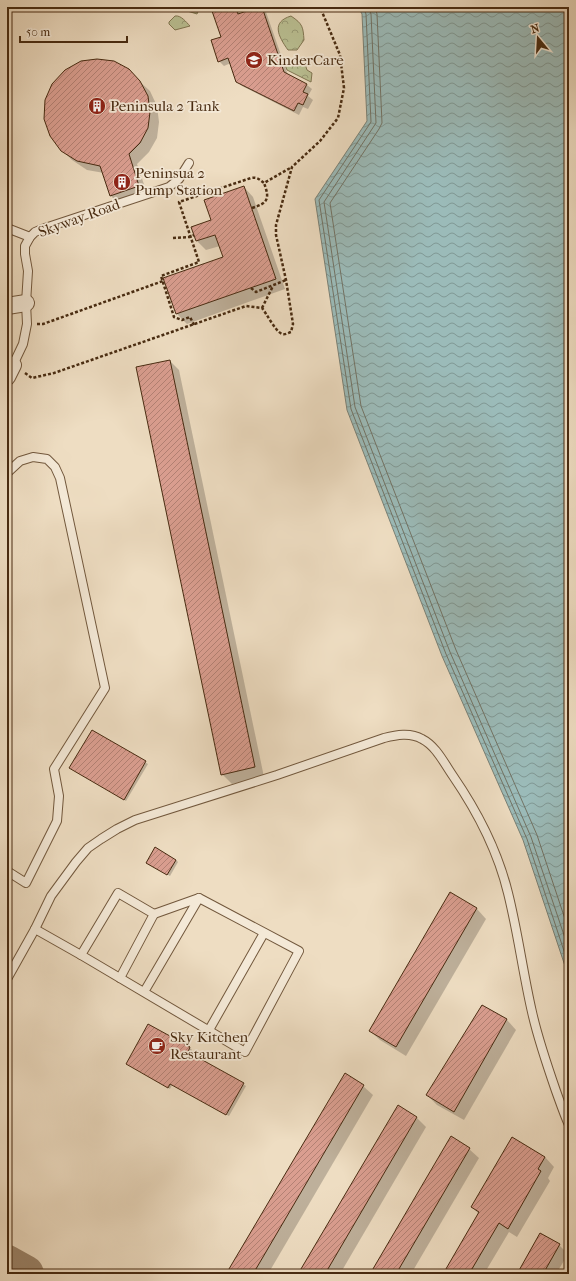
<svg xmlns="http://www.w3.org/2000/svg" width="576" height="1281" viewBox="0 0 576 1281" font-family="'IM FELL French Canon',serif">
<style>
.park{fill:url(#park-crowns);stroke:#817652}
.water{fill:url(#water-waves);stroke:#7a8176}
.shadow{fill:#0003}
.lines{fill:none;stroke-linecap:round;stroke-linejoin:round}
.shore{stroke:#727365;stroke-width:1}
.taxiway{stroke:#9b846a;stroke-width:38}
.building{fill:url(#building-hatch);stroke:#482b11}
.lane-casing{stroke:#72583d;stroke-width:10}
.street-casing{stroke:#72583d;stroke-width:18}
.path{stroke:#482b11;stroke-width:2.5;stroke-dasharray:3 2;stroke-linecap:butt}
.lane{stroke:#f4e9d7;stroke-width:8}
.street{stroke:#f4e9d7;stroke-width:16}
.labels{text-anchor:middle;stroke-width:3.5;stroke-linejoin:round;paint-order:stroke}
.poi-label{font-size:15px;fill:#482b11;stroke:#f4e9d7;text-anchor:start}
.street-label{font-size:15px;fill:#482b11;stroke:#f4e9d7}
</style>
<defs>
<pattern id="park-crowns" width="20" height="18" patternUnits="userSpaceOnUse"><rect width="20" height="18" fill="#bac093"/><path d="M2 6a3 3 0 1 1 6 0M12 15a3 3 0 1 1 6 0" fill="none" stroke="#999c77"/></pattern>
<pattern id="water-waves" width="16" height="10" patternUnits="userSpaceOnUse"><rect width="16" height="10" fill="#9bbbb9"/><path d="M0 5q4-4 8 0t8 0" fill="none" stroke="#809895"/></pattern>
<pattern id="building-hatch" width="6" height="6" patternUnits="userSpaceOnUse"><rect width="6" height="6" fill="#da9e90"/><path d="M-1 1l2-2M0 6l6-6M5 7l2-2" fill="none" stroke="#b38174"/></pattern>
</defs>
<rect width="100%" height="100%" fill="#eeddc2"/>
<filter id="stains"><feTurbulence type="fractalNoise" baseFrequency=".005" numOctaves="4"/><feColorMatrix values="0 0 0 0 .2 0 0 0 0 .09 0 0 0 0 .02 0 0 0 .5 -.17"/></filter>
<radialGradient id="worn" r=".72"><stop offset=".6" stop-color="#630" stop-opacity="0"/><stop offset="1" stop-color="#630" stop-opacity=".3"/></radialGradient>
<!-- park -->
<g class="park">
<path d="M 184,7 L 200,7 L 197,14 L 184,10 Z"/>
<path d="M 175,16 C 181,15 186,22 190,26 L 175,30 L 169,24 L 169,22 Z"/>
<path d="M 291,16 C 303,24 303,27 304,40 L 297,50 L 288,50 C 278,36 271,22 291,16 Z"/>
<path d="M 295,60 L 301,60 L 308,62 L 306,67 L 307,70 L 312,73 L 311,82 L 287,70 L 284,62 Z"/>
</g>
<!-- water -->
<path class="water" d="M 358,7 L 569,7 L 569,978 L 523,840 L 442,656 L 347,410 L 315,199 L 367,121 L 362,14 Z"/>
<!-- shadow -->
<g class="shadow">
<path d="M 228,7 L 236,7 L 239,10 L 240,14 L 262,7 L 266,12 L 288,75 L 307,85 L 312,89 L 308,96 L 313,100 L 308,109 L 303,107 L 299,115 L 242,86 L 237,81 L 231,63 L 224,66 L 219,61 Z"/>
<path d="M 138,80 L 150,91 L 157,106 L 159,122 L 157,138 L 149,152 L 137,164 L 148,196 L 120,205 L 111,196 L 104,173 L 87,170 L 72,160 L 62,150 Z"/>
<path d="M 244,187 L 253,197 L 285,289 L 187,324 L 177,314 L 165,279 L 224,258 L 220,246 L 206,250 L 197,241 Z"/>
<path d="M 170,361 L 179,370 L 264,777 L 232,784 L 222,774 Z"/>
<path d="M 92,732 L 148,764 L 126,801 L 71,768 Z"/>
<path d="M 176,860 L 178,862 L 170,876 L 150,865 Z"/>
<path d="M 450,894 L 477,909 L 486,919 L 406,1056 L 380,1040 L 370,1031 Z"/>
<path d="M 483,1006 L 507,1020 L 516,1030 L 464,1120 L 437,1105 L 427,1095 Z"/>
<path d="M 149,1025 L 190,1048 L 192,1050 L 190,1054 L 246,1086 L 229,1116 L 172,1085 L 170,1089 L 127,1064 Z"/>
<path d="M 363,1086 L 373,1095 L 268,1274 L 227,1274 Z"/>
<path d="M 416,1117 L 426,1127 L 340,1274 L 300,1274 Z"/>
<path d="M 469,1149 L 479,1158 L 411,1274 L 371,1274 Z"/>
<path d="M 545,1157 L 554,1167 L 548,1178 L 550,1181 L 517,1237 L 509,1232 L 484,1274 L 444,1274 L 479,1214 L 472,1207 Z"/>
<path d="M 559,1245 L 568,1254 L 556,1274 L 518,1274 Z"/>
</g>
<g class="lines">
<!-- shore -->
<g class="shore">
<path d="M 363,7 L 366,14 L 371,122 L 319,200 L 351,409 L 446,654 L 527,839 L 569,966"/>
<path d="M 368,7 L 371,14 L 376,123 L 324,202 L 355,407 L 450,652 L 531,837 L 569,950"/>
<path d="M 375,7 L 377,14 L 382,123 L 379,129 L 330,203 L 361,406 L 456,650 L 537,835 L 569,931"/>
</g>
<!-- taxiway -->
<path class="taxiway" d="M 7,1264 L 25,1274"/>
</g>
<!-- building -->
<g class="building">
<path d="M 224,7 L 235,7 L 238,14 L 258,7 L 262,7 L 284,72 L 307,84 L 303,92 L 308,94 L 303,105 L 298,103 L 294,111 L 236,82 L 228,58 L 218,62 L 211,40 L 221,37 L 212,11 Z"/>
<path d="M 97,59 L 114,61 L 129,69 L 140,81 L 148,96 L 150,112 L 148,128 L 140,143 L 129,154 L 139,186 L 110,196 L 100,166 L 77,161 L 61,151 L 50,136 L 44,119 L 45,100 L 52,84 L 65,70 L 81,61 Z"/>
<path d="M 244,186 L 276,279 L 176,314 L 163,278 L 223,257 L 215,235 L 196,241 L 191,227 L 211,220 L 204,200 Z"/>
<path d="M 170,360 L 255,767 L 221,775 L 136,367 Z"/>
<path d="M 92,730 L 146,761 L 124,800 L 69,768 Z"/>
<path d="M 155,847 L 176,860 L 167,875 L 146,863 Z"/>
<path d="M 450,892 L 477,908 L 396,1047 L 369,1031 Z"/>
<path d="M 482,1005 L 507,1019 L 454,1112 L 426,1095 Z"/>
<path d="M 148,1024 L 190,1047 L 188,1052 L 244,1083 L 226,1115 L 170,1084 L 168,1088 L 126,1064 Z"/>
<path d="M 345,1073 L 364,1085 L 253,1274 L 226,1274 Z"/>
<path d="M 398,1105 L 417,1117 L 325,1274 L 298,1274 Z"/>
<path d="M 451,1136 L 470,1148 L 396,1274 L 370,1274 Z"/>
<path d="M 512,1137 L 545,1157 L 538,1169 L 541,1171 L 508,1229 L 499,1223 L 469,1274 L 443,1274 L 479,1212 L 471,1207 Z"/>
<path d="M 540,1233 L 560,1244 L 543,1274 L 517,1274 Z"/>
</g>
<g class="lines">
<defs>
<g id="lane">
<path d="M 7,228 L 30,237"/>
<path d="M 13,365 L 23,344 L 27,324 L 26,303 L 28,271 L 25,254 L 25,246 L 30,237 L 35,232 L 42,229 L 169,187 L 179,179 L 189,163"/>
<path d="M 7,473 L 20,461 L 33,457 L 47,459 L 55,467 L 60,478 L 105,688 L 54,769 L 59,796 L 57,821 L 26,883 L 7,871"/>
<path d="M 154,914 L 199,898"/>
<path d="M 35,929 L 81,955 L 245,1052 L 299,951 L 199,898 L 144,992"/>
<path d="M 81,955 L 118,893 L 154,914 L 120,978"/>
<path d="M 7,979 L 35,929 L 51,896 L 76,862 L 88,848 L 101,839 L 117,829 L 135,820 L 277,775 L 384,738 C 396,735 410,732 422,739 C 436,746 444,763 453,776 C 477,811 498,852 508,893 C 518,933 523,973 532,1012 C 538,1039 547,1065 556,1091 C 560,1102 564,1114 569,1125"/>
<path d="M 209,1030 L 264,933"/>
</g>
<g id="street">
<path d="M 7,306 L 26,303"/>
<path d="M 7,377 L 13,365"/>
</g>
</defs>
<!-- lane casing -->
<use href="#lane" class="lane-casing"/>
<!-- street casing -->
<use href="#street" class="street-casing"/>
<!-- path -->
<g class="path">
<path d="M 252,208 C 268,203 270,199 264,183"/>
<path d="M 173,238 L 190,237 L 194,235"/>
<path d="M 251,288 L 256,292 L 286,280"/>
<path d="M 262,308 L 273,286"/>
<path d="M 37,324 L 43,324 L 163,281"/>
<path d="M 194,325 L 190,317 L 182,320 L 174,317 L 161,276 L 199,262 L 179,202 L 251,178 C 257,177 259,179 264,183 L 292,167"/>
<path d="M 25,373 L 32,378 L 54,373 L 246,306 L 262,308 C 267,314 275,331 282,334 C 285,335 288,333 291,332 L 293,324 L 286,280 L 276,235 L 276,225 L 292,167 L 320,141 L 338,118 L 344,88 L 340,55 L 320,7"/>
</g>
<!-- lane -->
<use href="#lane" class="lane"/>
<!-- street -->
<use href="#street" class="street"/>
</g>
<!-- icons -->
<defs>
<symbol id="school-disc" viewBox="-11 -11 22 22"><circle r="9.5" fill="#8f2418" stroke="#f4e9d7"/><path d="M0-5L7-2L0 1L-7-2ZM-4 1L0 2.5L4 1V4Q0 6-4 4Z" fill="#fff"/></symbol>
<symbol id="building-disc" viewBox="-11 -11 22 22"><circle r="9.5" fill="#8f2418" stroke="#f4e9d7"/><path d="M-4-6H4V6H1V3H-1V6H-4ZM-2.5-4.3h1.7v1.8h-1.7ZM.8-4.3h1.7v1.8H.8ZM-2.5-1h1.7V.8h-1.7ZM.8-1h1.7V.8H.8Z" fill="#fff"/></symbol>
<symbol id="cafe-disc" viewBox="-11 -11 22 22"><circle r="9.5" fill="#8f2418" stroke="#f4e9d7"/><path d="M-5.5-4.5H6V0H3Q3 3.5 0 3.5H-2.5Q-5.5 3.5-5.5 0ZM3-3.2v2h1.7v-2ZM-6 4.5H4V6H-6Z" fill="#fff"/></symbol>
</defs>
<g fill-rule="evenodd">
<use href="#school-disc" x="244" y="50" width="20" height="20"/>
<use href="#building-disc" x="87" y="96" width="20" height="20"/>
<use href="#building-disc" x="112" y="172" width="20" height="20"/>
<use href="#cafe-disc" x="147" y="1036" width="20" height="20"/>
</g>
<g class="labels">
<!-- poi labels -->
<g class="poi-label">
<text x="267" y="65">KinderCare</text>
<text x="110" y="111">Peninsula 2 Tank</text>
<text x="135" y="178">Peninsua 2<tspan x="135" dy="17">Pump Station</tspan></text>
<text x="170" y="1042">Sky Kitchen<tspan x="170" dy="17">Restaurant</tspan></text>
</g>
<!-- street labels -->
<g class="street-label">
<text transform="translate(79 218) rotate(-20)" y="5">Skyway Road</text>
</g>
</g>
<!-- margin -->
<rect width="576" height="1281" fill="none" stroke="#eeddc2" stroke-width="24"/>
<rect x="8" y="8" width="560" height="1265" fill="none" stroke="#482b11" stroke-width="2"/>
<rect x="12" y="12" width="552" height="1257" fill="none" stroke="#482b11"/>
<!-- north arrow -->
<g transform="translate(538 38) rotate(342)" stroke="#f4e9d7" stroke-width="3" paint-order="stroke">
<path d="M0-3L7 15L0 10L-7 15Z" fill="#482b11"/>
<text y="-6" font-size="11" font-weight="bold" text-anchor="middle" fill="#482b11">N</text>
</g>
<!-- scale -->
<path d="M20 36v6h107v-6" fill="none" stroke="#482b11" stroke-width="2"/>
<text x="26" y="36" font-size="12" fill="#482b11" stroke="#f4e9d7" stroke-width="3" paint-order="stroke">50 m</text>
<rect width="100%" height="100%" filter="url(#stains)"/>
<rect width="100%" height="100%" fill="url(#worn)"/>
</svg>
